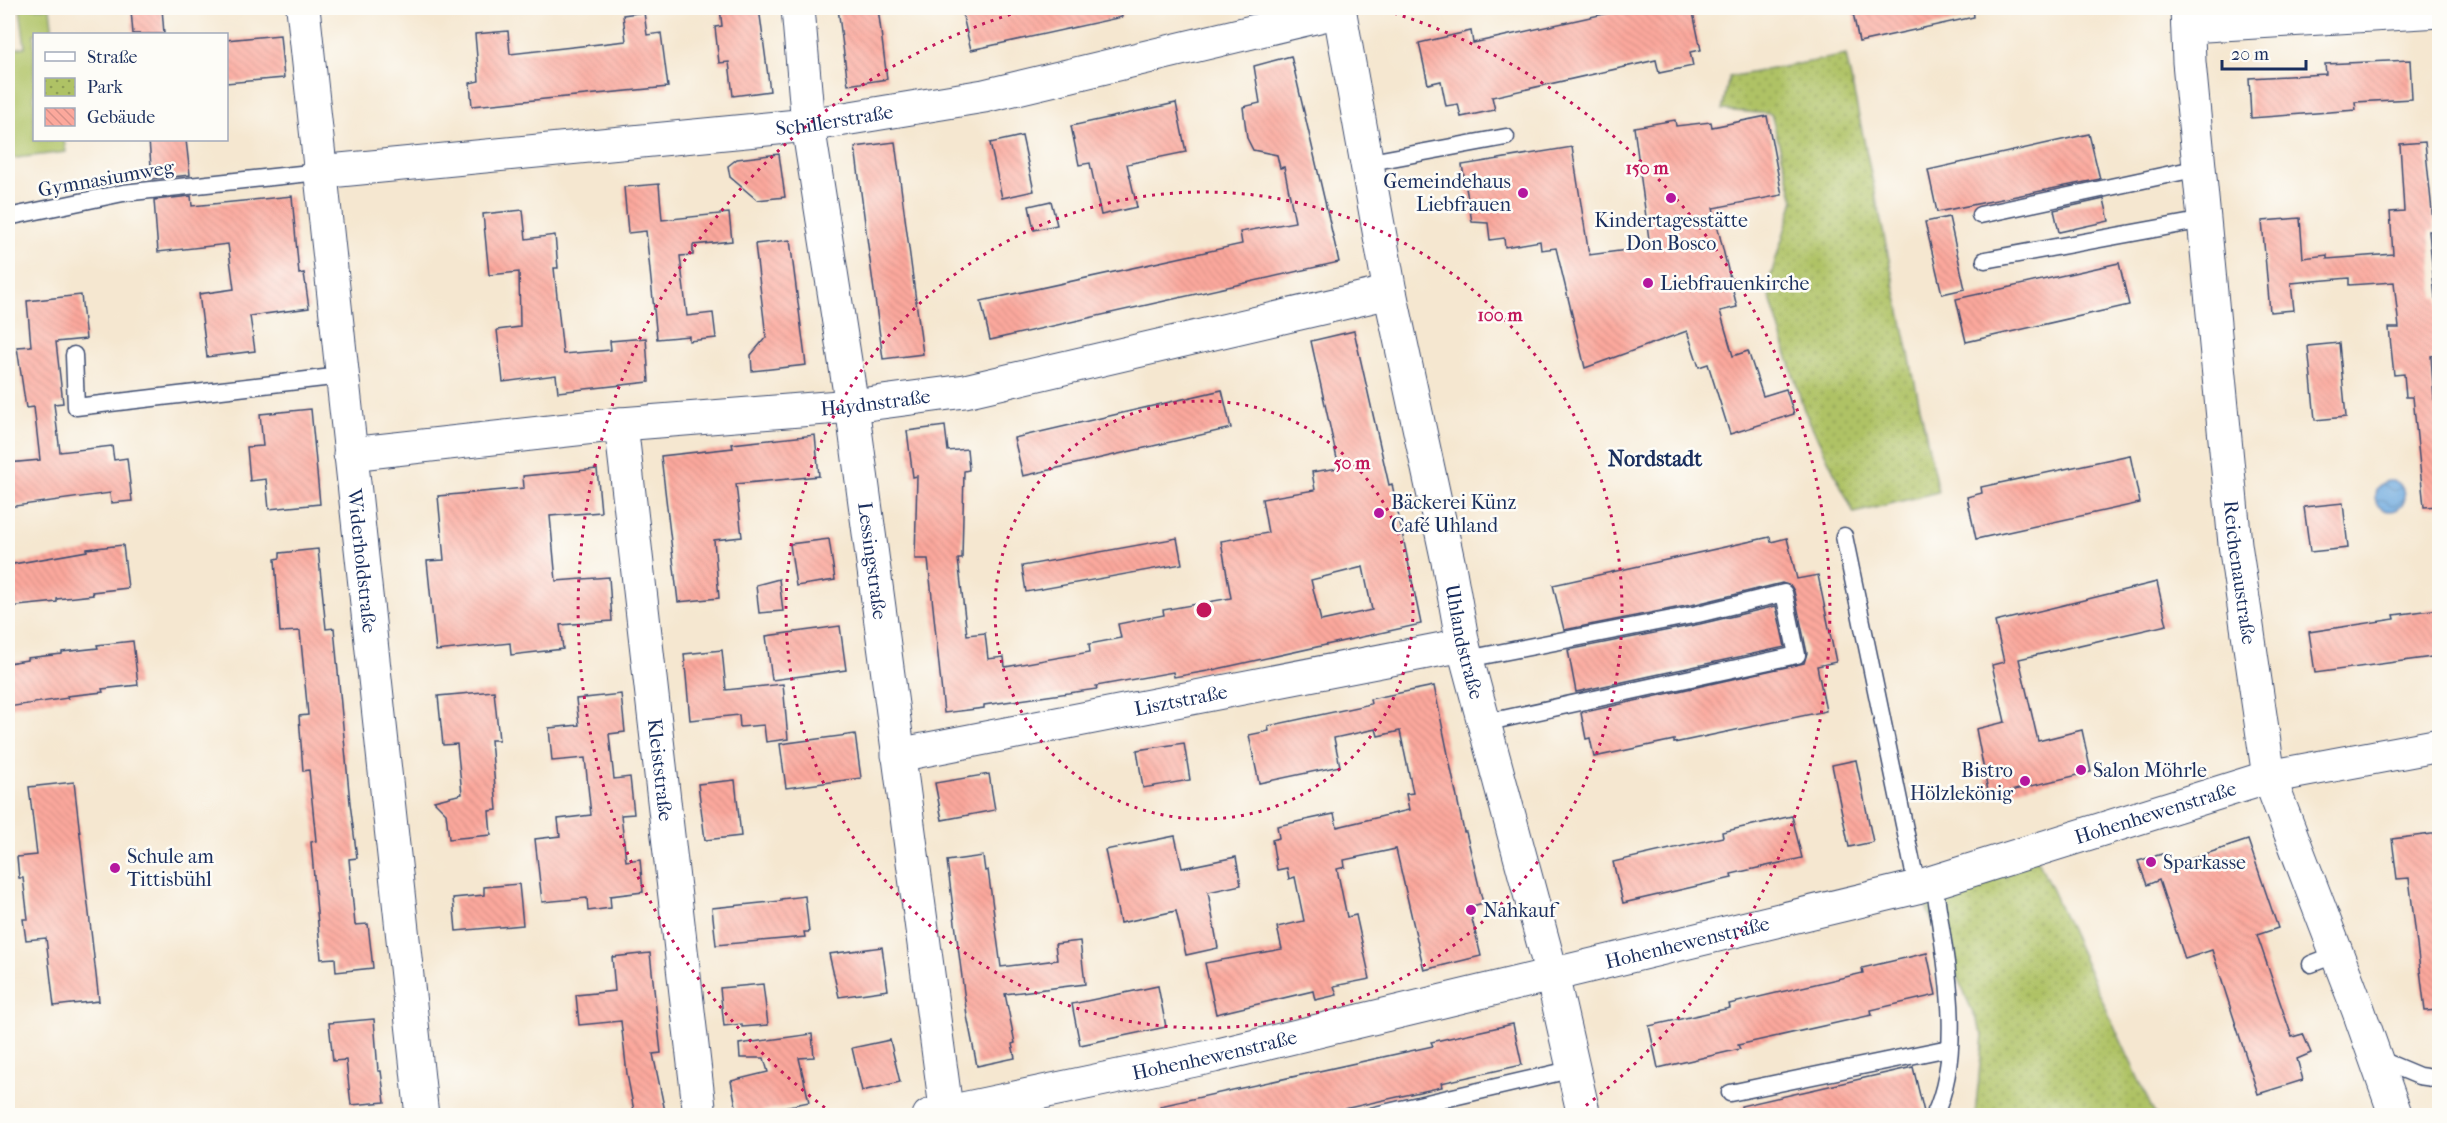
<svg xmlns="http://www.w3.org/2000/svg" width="2447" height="1123" viewBox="0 0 2447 1123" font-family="'IM FELL French Canon',serif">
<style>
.park{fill:url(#park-dots);stroke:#657862;stroke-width:1.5}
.pitch{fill:#afc265;stroke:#657862;stroke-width:1.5}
.water{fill:url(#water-waves);stroke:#446c9e;stroke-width:1.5}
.building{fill:url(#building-back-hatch);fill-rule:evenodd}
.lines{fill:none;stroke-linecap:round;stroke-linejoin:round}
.service-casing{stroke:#3c4b6f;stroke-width:19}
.minor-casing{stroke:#3c4b6f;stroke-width:35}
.service{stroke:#fff;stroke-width:16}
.minor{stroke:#fff;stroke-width:33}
.ring{fill:none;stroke:#c2185b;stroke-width:3;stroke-dasharray:3 6}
.poi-dot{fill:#b5179e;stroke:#fdfcf7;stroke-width:2}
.labels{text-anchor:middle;stroke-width:5;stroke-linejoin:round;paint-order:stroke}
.street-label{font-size:20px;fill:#1b2f5e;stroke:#fdfcf7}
.poi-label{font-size:20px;fill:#1b2f5e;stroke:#fdfcf7;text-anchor:start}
.quarter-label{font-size:22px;font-weight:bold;fill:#1b2f5e;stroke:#fdfcf7}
.centre{fill:#c2185b;stroke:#fdfcf7;stroke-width:3}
.ring-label{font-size:18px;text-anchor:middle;font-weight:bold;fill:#c2185b;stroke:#fdfcf7;stroke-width:5;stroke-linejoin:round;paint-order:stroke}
</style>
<defs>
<pattern id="park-dots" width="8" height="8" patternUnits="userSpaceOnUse" patternTransform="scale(1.5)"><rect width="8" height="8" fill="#afc265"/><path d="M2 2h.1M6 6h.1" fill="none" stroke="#8e9e56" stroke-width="1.8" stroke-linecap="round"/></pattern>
<pattern id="water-waves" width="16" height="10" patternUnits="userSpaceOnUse" patternTransform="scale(1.5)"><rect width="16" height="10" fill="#6da9de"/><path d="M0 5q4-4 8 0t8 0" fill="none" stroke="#598ab7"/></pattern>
<pattern id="building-back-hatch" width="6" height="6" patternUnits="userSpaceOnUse" patternTransform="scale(1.5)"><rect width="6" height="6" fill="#fca89c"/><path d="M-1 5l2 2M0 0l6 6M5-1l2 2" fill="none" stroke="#d79189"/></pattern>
</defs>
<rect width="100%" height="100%" fill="#fdfcf7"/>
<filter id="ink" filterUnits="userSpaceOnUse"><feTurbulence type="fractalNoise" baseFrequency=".0167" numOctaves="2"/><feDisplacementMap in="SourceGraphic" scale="12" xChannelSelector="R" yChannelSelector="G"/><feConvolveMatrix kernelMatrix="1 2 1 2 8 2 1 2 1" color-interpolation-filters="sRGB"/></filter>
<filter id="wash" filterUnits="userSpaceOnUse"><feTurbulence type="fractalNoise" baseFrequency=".008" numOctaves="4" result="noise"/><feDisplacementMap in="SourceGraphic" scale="24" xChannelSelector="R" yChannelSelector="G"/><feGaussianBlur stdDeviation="1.35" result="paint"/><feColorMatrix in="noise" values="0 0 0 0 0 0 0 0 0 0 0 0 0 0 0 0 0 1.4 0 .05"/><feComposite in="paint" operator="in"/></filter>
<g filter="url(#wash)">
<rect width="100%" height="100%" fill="#f5e7d0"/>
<!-- park -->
<g class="park">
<path d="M 1846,55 L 1938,492 L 1854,513 L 1804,410 L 1767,288 L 1794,200 L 1771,114 L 1722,110 L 1729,77 Z"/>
<path d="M 2034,851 L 2155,1115 L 1975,1115 L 1983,1035 L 1917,887 Z"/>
</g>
<!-- pitch -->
<path class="pitch" d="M 20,8 L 50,8 L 53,34 L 34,34 L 34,140 L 64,140 L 66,152 L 8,159 L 8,50 L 25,47 Z"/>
<!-- water -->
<circle class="water" cx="2390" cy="496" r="15"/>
<g id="blocks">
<!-- building -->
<g class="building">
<path d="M 162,8 L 164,34 L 133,34 L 131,10 Z"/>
<path d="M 720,8 L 759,8 L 770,91 L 733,96 L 729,62 L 719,63 L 715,27 L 722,26 Z"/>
<path d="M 838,8 L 878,8 L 887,79 L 848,85 Z"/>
<path d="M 961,8 L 1121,8 L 1122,17 L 971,50 Z"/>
<path d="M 1631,8 L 1692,8 L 1701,50 L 1690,52 L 1693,66 L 1659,73 L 1656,60 L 1492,97 L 1495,110 L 1461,117 L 1458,104 L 1446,106 L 1441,81 L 1428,84 L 1419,43 L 1471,31 L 1473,43 Z"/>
<path d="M 1852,8 L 1973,8 L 1974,17 L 1859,42 Z"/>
<path d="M 644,12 L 647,35 L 661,33 L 668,87 L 472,106 L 470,83 L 479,81 L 475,34 L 508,31 L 510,54 L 626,41 L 623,15 Z"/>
<path d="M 280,35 L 284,78 L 226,83 L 226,40 Z"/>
<path d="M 1291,56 L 1339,262 L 990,340 L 981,301 L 1242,244 L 1240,232 L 1295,222 L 1284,167 L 1280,168 L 1277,155 L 1253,150 L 1247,138 L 1243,107 L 1260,103 L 1254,66 Z"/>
<path d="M 2410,60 L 2412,99 L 2355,102 L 2356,110 L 2251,118 L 2249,78 L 2326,74 L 2325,64 Z"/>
<path d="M 1176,103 L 1186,152 L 1127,164 L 1137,207 L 1101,215 L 1090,163 L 1079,165 L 1071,126 Z"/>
<path d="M 1767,116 L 1782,195 L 1713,208 L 1737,307 L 1720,311 L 1733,356 L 1748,351 L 1763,396 L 1786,389 L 1794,414 L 1730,434 L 1708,364 L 1699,367 L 1687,331 L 1585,368 L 1556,248 L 1541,250 L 1540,241 L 1505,247 L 1504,238 L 1490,240 L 1488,223 L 1472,222 L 1462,165 L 1572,147 L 1589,255 L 1650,247 L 1634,127 L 1675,120 L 1676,126 L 1711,122 L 1712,127 Z"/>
<path d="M 2089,134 L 2100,179 L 1937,212 L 1928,170 Z"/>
<path d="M 1022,136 L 1034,191 L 1002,198 L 990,143 Z"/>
<path d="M 149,140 L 186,140 L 190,175 L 152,179 Z"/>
<path d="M 895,142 L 923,354 L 883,359 L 855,147 Z"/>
<path d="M 2425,142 L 2434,231 L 2429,231 L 2435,298 L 2439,297 L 2439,355 L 2431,356 L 2434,399 L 2439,398 L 2439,506 L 2424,507 L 2413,397 L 2406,397 L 2404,374 L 2394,375 L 2389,328 L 2399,328 L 2394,282 L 2349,285 L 2349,278 L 2291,283 L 2294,310 L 2270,312 L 2262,221 L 2300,218 L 2303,258 L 2327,255 L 2327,259 L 2393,254 L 2390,212 L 2404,211 L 2400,144 Z"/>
<path d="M 779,154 L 785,197 L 757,200 L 730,177 L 728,166 L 737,159 Z"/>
<path d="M 659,184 L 662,220 L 729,213 L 732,241 L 693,245 L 693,255 L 680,256 L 687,316 L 713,313 L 716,338 L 689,341 L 689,336 L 657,339 L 646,231 L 628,233 L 624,187 Z"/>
<path d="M 191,196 L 192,206 L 292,196 L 299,274 L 304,273 L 309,308 L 250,316 L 255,351 L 207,357 L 199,294 L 234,289 L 228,244 L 158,252 L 154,200 Z"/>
<path d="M 2104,199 L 2109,221 L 2059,232 L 2054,210 Z"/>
<path d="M 1051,201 L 1057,225 L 1034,230 L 1029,206 Z"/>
<path d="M 523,210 L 526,239 L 555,235 L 558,268 L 554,268 L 563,354 L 611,350 L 610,341 L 646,338 L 649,382 L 558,392 L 556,375 L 503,382 L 497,330 L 520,327 L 519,272 L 489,275 L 483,214 Z"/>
<path d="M 1949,217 L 1965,289 L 1942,294 L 1925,222 Z"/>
<path d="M 790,240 L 806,365 L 752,371 L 751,355 L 766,337 L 755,244 Z"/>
<path d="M 2119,263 L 2129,305 L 1966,342 L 1956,299 Z"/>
<path d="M 81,295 L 86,339 L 56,342 L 63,403 L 54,404 L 60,452 L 112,446 L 114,460 L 127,458 L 132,501 L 111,503 L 110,493 L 8,507 L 8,463 L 40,460 L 34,407 L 26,408 L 17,347 L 31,346 L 27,301 Z"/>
<path d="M 1354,331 L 1389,485 L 1392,484 L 1421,624 L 1208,671 L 1174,677 L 1173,672 L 1096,686 L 1097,689 L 984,705 L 984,708 L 944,713 L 928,559 L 915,559 L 917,476 L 913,477 L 907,431 L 945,426 L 948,451 L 967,449 L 969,470 L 964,471 L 962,559 L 958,559 L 967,635 L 985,633 L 988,659 L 1004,657 L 1005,667 L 1090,652 L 1089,644 L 1121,638 L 1118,624 L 1164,615 L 1163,610 L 1231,598 L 1221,541 L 1268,533 L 1262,499 L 1315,490 L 1312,472 L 1339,468 L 1311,341 ZM 1363,567 L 1372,610 L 1321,621 L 1311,580 Z"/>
<path d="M 2339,343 L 2346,417 L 2315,420 L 2308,346 Z"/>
<path d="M 1222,390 L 1231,428 L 1023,476 L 1014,438 Z"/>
<path d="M 311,409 L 320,504 L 269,509 L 266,479 L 250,481 L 247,447 L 263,446 L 260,414 Z"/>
<path d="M 815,435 L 819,476 L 736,484 L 742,537 L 714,540 L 719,598 L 678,602 L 661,456 L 733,448 L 732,444 Z"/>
<path d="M 2130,455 L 2140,503 L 1976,539 L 1967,497 L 1982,493 L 1981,487 Z"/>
<path d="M 597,469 L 601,512 L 550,516 L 556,581 L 609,577 L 612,621 L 560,625 L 563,649 L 511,655 L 510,643 L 436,651 L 427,561 L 444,560 L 438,496 L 524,488 L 523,476 Z"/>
<path d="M 2343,503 L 2348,548 L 2310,552 L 2304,507 Z"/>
<path d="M 1770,537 L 1771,542 L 1787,538 L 1797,579 L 1818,575 L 1836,662 L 1817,666 L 1826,711 L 1674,743 L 1674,740 L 1594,757 L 1590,738 L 1586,739 L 1581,713 L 1804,663 L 1807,653 L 1794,591 L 1791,586 L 1782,583 L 1696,604 L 1564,630 L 1553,585 Z"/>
<path d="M 1177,538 L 1182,564 L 1026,592 L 1022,566 Z"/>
<path d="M 829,539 L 835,580 L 796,586 L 790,544 Z"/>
<path d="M 123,545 L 128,588 L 92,592 L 93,595 L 57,599 L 57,602 L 8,607 L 8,565 L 87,551 L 87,549 Z"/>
<path d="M 318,549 L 326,629 L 334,628 L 350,803 L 357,858 L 349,859 L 355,925 L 368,924 L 373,968 L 336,972 L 335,958 L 321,959 L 311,842 L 316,841 L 309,770 L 303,771 L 299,716 L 308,715 L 300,631 L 280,632 L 275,559 L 280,558 L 280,553 Z"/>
<path d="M 779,579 L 783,611 L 759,613 L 756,585 Z"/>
<path d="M 2157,582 L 2167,625 L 2019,659 L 2038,741 L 2082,730 L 2091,772 L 1989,796 L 1976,729 L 2005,722 L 1992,665 L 2004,662 L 1995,622 Z"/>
<path d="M 1776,606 L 1785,647 L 1576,692 L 1568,650 L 1700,624 Z"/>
<path d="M 2439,609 L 2439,656 L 2315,673 L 2309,632 L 2395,619 L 2394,615 Z"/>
<path d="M 840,626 L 846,670 L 772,680 L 766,636 Z"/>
<path d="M 133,641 L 138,685 L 102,689 L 103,692 L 67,696 L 68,698 L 8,707 L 8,663 L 27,660 L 27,658 L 62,654 L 62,652 L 98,648 L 97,645 Z"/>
<path d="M 722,650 L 726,690 L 783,684 L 788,739 L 766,742 L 764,725 L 740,727 L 739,715 L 690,720 L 684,654 Z"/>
<path d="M 1434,686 L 1464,832 L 1466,832 L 1483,903 L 1469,907 L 1481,956 L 1424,970 L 1396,849 L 1344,860 L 1345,867 L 1337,869 L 1347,917 L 1356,915 L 1370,979 L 1334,986 L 1337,995 L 1315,1000 L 1313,991 L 1216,1014 L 1205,963 L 1282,949 L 1277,927 L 1304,921 L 1295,877 L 1289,879 L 1287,868 L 1277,870 L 1272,840 L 1279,838 L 1277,826 L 1334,814 L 1337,827 L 1409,810 L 1406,794 L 1413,793 L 1400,731 L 1378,736 L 1376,729 L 1334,738 L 1340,766 L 1259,783 L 1249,735 L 1269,731 L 1268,726 L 1371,704 L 1370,699 Z"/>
<path d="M 494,691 L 499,740 L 491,740 L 497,810 L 489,811 L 491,835 L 449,839 L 446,813 L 434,801 L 462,794 L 457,744 L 443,745 L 438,696 Z"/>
<path d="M 621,694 L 625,732 L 609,734 L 614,779 L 630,777 L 634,814 L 621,815 L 626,861 L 640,859 L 643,892 L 610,896 L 611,908 L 588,911 L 587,898 L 542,902 L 535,839 L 560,836 L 558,819 L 591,815 L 585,758 L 552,761 L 549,728 L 579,725 L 576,699 Z"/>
<path d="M 855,734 L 861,778 L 786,788 L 780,744 Z"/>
<path d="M 1184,743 L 1190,780 L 1143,788 L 1137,750 Z"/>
<path d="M 1856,760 L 1873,842 L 1849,847 L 1832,765 Z"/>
<path d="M 989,774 L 995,810 L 942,820 L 935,783 Z"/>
<path d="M 735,780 L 741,836 L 705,840 L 698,784 Z"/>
<path d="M 74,782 L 99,1001 L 54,1006 L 46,938 L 26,940 L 23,919 L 28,919 L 23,878 L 19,878 L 17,857 L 37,855 L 29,787 Z"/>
<path d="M 1792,816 L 1802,858 L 1731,874 L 1732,878 L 1623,903 L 1613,862 L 1723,837 L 1722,832 Z"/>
<path d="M 2439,833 L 2439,1010 L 2425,1011 L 2409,878 L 2397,879 L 2392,839 Z"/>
<path d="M 1175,836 L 1182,868 L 1236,857 L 1241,885 L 1208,892 L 1218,948 L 1186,955 L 1176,911 L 1120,923 L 1105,850 Z"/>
<path d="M 2248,840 L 2278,928 L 2257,935 L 2292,1037 L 2303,1034 L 2311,1053 L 2297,1059 L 2303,1080 L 2258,1094 L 2212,950 L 2185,959 L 2159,880 L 2147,885 L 2138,861 L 2162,854 L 2166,867 Z"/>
<path d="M 983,856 L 985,871 L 988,870 L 1001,967 L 1057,960 L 1055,944 L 1080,941 L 1085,984 L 1005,994 L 1015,1043 L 1012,1044 L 1015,1058 L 977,1066 L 967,1016 L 947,861 Z"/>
<path d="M 519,884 L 523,925 L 456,931 L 453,898 L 484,895 L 484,887 Z"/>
<path d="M 805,896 L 809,932 L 804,932 L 805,937 L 716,945 L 712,908 L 781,901 L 781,899 Z"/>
<path d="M 882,947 L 888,990 L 839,997 L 829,954 Z"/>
<path d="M 650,953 L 661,1053 L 653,1054 L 666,1116 L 635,1116 L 627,1074 L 621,1021 L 579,1025 L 576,995 L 615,991 L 612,957 Z"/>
<path d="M 1927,953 L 1936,995 L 1871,1010 L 1872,1015 L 1738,1045 L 1740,1049 L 1658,1068 L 1649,1026 L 1730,1008 L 1729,1004 L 1863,973 L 1862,968 Z"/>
<path d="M 763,984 L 768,1025 L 742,1027 L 742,1024 L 724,1026 L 720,988 Z"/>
<path d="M 1158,986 L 1166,1027 L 1080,1045 L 1072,1004 Z"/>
<path d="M 374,1019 L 378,1071 L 381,1071 L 385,1102 L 351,1105 L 346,1060 L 333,1061 L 329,1023 Z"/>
<path d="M 1513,1024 L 1522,1065 L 1441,1083 L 1442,1087 L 1313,1116 L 1161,1116 L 1160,1106 L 1433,1046 L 1431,1042 Z"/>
<path d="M 812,1034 L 814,1057 L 799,1058 L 809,1102 L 738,1116 L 731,1081 L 768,1072 L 764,1058 L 740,1058 L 739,1044 Z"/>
<path d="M 890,1040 L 900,1082 L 862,1091 L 852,1048 Z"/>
<path d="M 1913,1067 L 1924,1112 L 1909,1116 L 1742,1116 L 1741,1106 Z"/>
</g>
</g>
</g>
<g filter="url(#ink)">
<use href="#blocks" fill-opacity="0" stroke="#3c4b6f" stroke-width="1.5"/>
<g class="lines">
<defs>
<g id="service">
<path d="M 1365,163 L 1506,137"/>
<path d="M 1980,215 L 2199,168"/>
<path d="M 8,217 L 123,193 L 319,172"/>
<path d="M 1985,260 L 2204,220"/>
<path d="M 74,355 L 76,407 L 341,376"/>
<path d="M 1844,536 L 1917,887"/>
<path d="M 1467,659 L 1698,614 L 1784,593 L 1797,655 L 1484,723"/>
<path d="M 1934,882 C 1944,954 1966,1048 1934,1116"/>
<path d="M 2311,964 L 2337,954"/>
<path d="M 2376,1058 L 2419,1076 L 2440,1079"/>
<path d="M 1730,1093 L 1949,1048"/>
<path d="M 1371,1116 L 1574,1069"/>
</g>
<g id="minor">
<path id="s1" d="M 303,8 L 422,1116"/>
<path id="s2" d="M 798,8 L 808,125 L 852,406 L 947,1116"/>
<path id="s3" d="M 1339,8 L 1390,292 L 1449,566 L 1463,645 L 1552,975 L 1584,1116"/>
<path id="s4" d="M 2187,8 L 2189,62 L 2235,544 L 2269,777 L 2358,1009 L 2396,1116"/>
<path d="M 2188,26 L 2440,11"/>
<path id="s5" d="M 319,172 L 808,125 L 984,96 L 1340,11"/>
<path id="s6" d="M 621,424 L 700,1116"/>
<path id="s7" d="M 350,454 L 621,424 L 852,406 L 965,391 L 1390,292"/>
<path id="s8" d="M 898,755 L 1463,645"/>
<path id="s9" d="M 929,1116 L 1214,1056 L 1917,887 L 2269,777 L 2440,745"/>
</g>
</defs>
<!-- service casing -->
<use href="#service" class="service-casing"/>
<!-- minor casing -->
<use href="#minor" class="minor-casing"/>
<!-- service -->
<use href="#service" class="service"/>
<!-- minor -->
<use href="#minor" class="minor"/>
</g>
</g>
<!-- distance rings -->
<g class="ring">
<circle cx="1204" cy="610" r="209"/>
<circle cx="1204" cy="610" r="418"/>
<path d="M832 1113A626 626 0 0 1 1031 8M1377 8A626 626 0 0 1 1576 1113"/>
</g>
<!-- markers -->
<g class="poi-dot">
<circle cx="1523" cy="193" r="6"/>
<circle cx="1671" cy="198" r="6"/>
<circle cx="1648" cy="283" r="6"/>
<circle cx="1379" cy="513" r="6"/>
<circle cx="2081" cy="770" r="6"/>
<circle cx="2025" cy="781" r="6"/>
<circle cx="2151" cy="862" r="6"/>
<circle cx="115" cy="868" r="6"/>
<circle cx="1471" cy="910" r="6"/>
</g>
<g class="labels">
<!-- street labels -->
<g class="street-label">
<text dy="7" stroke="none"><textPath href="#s5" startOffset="518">Schillerstraße</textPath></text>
<text transform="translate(106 178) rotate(-10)" y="7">Gymnasiumweg</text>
<text dy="7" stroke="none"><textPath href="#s7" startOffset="528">Haydnstraße</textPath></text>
<text dy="7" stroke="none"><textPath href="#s2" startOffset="558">Lessingstraße</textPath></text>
<text dy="7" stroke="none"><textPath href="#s1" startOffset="556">Widerholdstraße</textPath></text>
<text dy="7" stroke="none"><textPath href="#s4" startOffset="567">Reichenaustraße</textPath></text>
<text dy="7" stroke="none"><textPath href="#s3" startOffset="646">Uhlandstraße</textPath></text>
<text dy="7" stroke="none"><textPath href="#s8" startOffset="288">Lisztstraße</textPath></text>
<text dy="7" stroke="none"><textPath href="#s6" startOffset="348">Kleiststraße</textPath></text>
<text dy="7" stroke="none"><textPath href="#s9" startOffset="1264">Hohenhewenstraße</textPath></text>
<text dy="7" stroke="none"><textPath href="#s9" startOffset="778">Hohenhewenstraße</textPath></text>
<text dy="7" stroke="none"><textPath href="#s9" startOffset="292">Hohenhewenstraße</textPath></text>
</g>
<!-- poi labels -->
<g class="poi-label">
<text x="1511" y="188" text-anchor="end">Gemeindehaus<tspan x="1511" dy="23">Liebfrauen</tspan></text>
<text x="1671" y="227" text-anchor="middle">Kindertagesstätte<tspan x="1671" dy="23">Don Bosco</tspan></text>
<text x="1660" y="290">Liebfrauenkirche</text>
<text x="1391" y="509">Bäckerei Künz<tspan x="1391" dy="23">Café Uhland</tspan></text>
<text x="2013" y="777" text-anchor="end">Bistro<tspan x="2013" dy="23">Hölzlekönig</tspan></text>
<text x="2093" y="777">Salon Möhrle</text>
<text x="127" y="863">Schule am<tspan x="127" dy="23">Tittisbühl</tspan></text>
<text x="2163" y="869">Sparkasse</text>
<text x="1483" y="917">Nahkauf</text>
</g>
<!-- quarter labels -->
<g class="quarter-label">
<text x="1655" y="466">Nordstadt</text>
</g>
</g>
<circle cx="1204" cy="610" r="9" class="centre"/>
<g class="ring-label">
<text x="1647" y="174">150 m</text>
<text x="1500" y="321">100 m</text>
<text x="1352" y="469">50 m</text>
</g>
<!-- margin -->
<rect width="2447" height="1123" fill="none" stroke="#fdfcf7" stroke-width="30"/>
<!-- legend -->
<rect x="33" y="33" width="195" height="108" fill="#fdfcf7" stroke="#a3aaba" stroke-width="1.5"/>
<rect x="45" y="52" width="30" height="9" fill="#ffffff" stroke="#a3aaba" stroke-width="1.5"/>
<text x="87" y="63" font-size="18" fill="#1b2f5e">Straße</text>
<rect x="45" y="78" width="30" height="18" fill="url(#park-dots)" stroke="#a3aaba" stroke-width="1.5"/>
<text x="87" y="93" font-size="18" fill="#1b2f5e">Park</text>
<rect x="45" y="108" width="30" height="18" fill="url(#building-back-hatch)" stroke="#a3aaba" stroke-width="1.5"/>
<text x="87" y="123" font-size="18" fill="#1b2f5e">Gebäude</text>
<!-- scale -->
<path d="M2222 60v9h84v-9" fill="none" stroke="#1b2f5e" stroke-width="3"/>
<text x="2231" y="60" font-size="18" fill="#1b2f5e" stroke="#fdfcf7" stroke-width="4.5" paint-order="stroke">20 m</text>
</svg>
